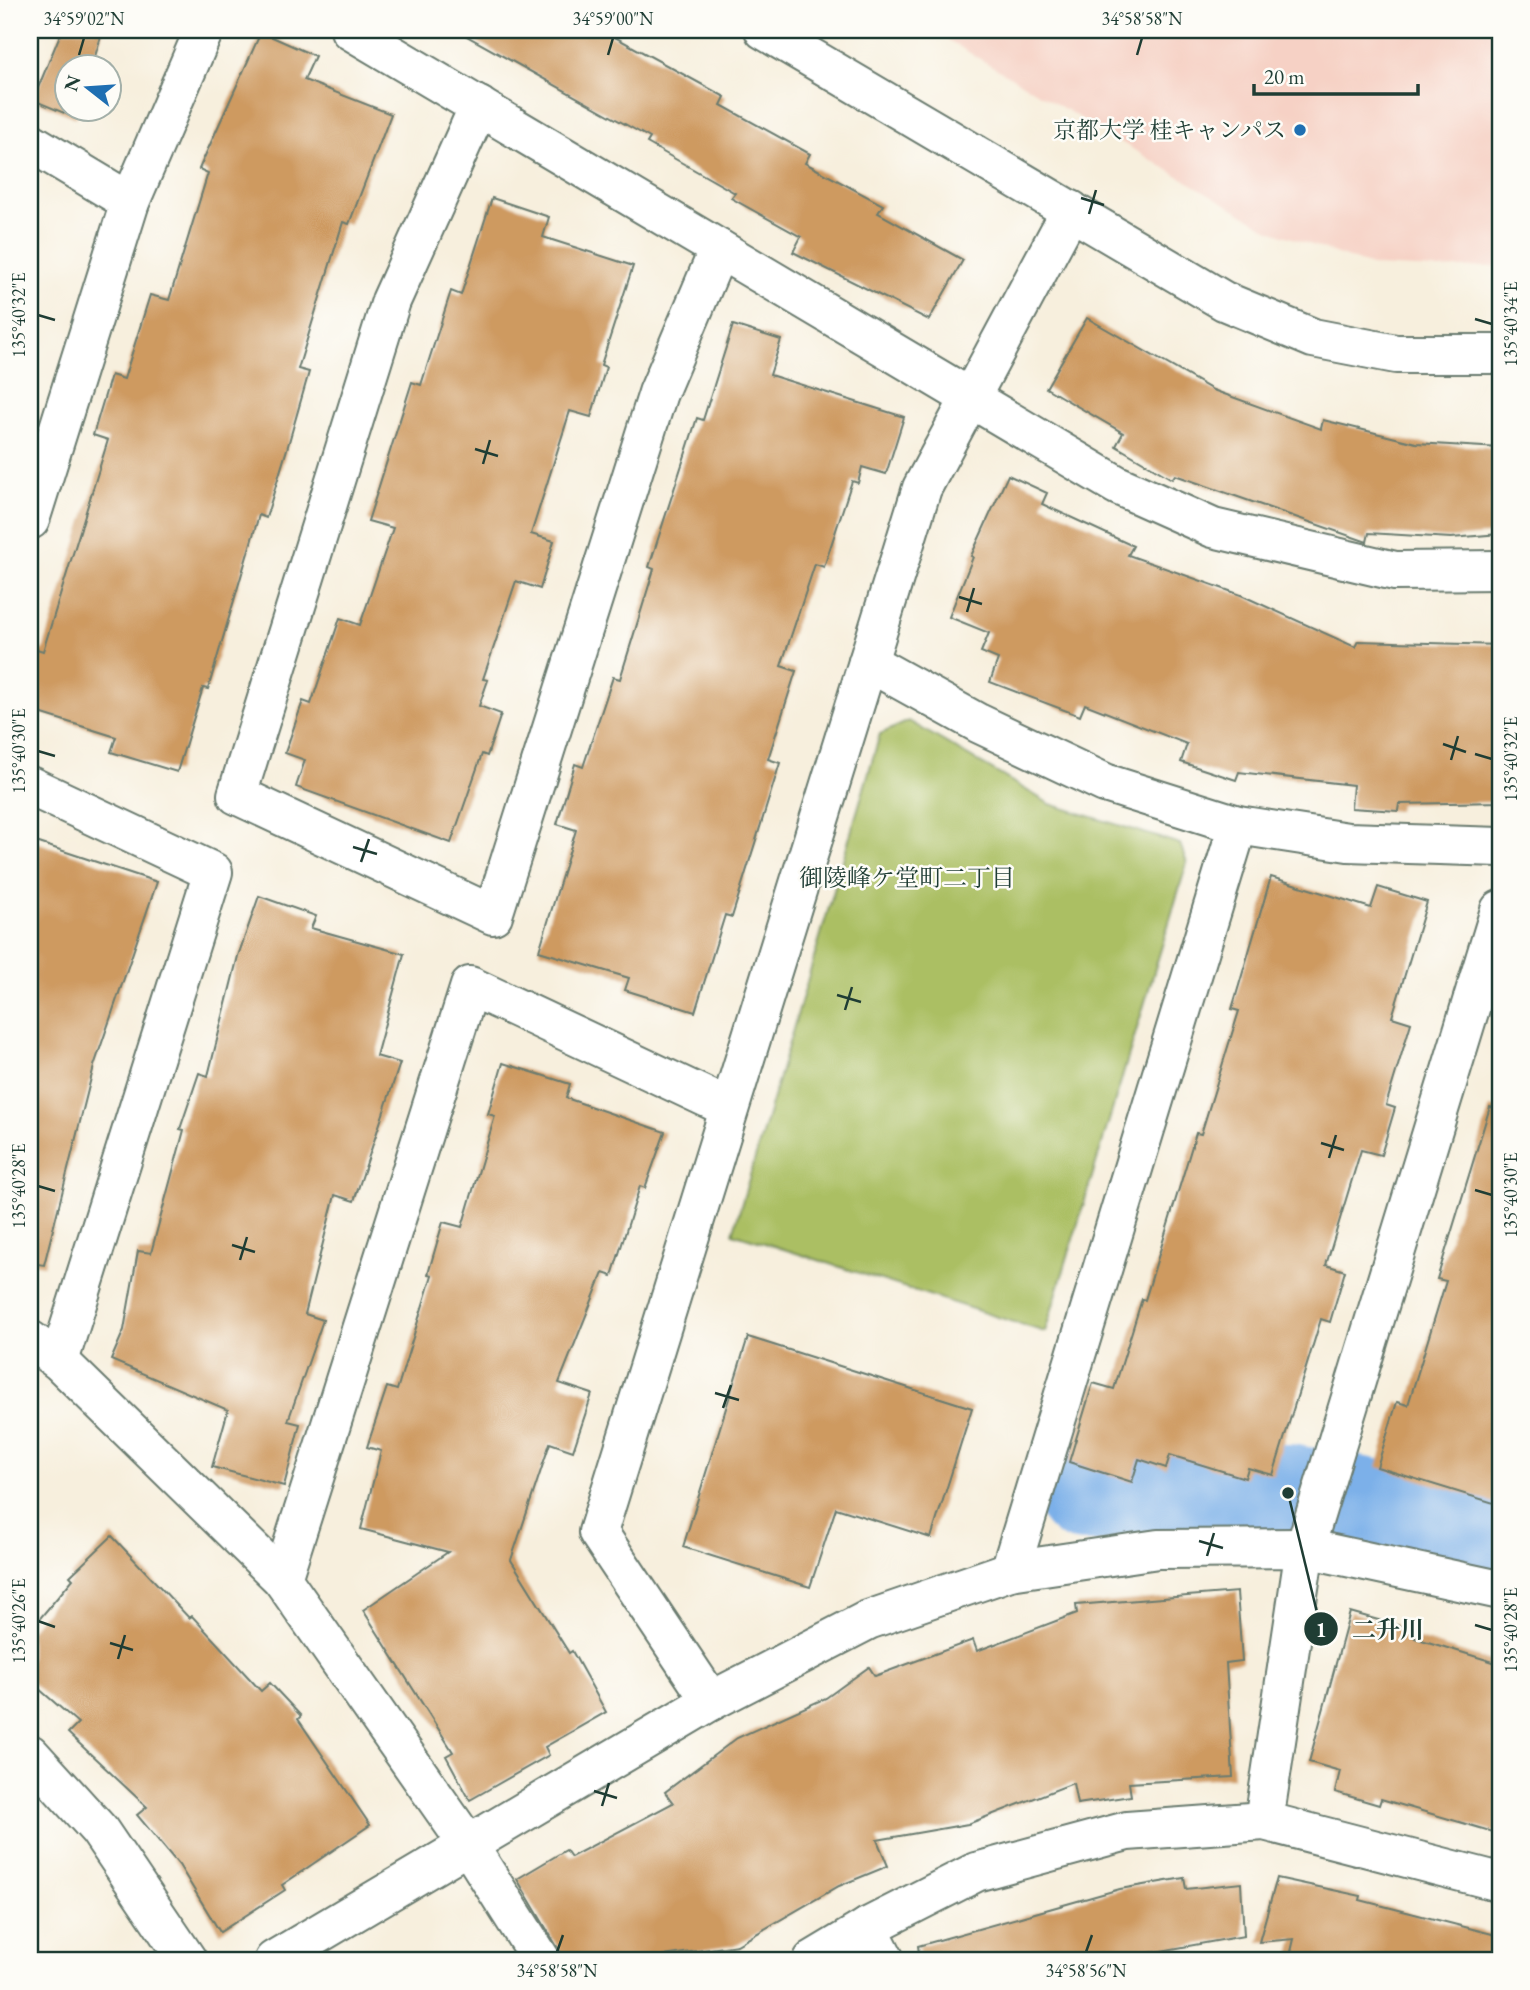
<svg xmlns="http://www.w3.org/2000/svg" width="1530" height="1990" viewBox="0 0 1530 1990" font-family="'EB Garamond','Noto Serif JP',serif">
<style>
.built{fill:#f6d1c5}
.green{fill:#abbf63;stroke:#657e4c;stroke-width:2}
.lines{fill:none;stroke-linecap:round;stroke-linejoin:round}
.river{stroke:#7cb0e9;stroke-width:98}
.building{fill:#ce9a60}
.minor-casing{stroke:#6b7b6f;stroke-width:42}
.tertiary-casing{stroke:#6b7b6f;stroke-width:42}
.minor{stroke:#fff;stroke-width:38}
.tertiary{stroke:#fff;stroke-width:38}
.ticks{fill:none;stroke:#1f3d34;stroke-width:2.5}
.poi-dot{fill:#1f6fb2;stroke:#fdfcf7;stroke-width:2.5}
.labels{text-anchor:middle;stroke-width:5;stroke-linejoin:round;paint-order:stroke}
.poi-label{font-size:23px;fill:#1f3d34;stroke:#fdfcf7;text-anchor:end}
.neighbourhood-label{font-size:24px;fill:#1f3d34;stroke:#fdfcf7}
.leader{fill:none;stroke:#1f3d34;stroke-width:2.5}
.callout-dot{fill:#1f3d34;stroke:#fdfcf7;stroke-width:2.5}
.mark-label{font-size:21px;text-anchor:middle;font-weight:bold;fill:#fff}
.callout-label{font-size:24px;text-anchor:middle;font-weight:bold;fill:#1f3d34;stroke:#fdfcf7;stroke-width:5;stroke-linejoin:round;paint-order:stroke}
.neatline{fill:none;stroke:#1f3d34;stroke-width:2.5}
.ticks-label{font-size:18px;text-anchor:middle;fill:#1f3d34}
</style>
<rect width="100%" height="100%" fill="#fdfcf7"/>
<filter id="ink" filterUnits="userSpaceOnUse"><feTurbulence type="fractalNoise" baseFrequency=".0143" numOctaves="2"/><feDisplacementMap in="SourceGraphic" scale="14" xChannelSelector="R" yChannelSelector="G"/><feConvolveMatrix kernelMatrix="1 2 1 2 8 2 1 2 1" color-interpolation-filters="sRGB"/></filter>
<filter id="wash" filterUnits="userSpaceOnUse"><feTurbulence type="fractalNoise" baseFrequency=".00686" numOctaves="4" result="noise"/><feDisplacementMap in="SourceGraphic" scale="28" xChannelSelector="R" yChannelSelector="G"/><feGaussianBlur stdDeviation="1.57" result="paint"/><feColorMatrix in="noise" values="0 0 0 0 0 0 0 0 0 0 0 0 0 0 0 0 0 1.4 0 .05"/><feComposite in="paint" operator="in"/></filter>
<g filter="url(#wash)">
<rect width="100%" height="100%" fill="#f7efdd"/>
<!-- built -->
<path class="built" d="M 931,30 L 1500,30 L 1500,266 L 1439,269 L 1371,266 L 1270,230 Z"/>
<!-- green -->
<path class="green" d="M 909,721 L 1050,804 L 1180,844 L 1187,863 L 1045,1332 L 733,1233 L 880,734 Z"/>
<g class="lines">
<!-- river -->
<path class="river" d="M 1084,1493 L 1288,1493 L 1500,1530"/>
</g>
<g id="blocks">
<!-- building -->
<g class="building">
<path d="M 62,30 L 103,30 L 92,66 L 66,66 L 66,108 L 79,108 L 76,118 L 33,100 Z"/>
<path d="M 456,30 L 602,30 L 725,97 L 721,105 L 810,154 L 805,163 L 883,205 L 878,213 L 963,260 L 929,320 L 793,252 L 801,237 L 731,198 L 735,193 L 647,143 L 650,138 Z"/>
<path d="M 261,32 L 315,56 L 304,80 L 391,114 L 349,224 L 343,222 L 298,369 L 309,372 L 287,449 L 266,518 L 259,515 L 208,689 L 203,688 L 177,772 L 111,752 L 116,737 L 30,710 L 30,674 L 37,649 L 43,651 L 108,440 L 93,435 L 111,375 L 124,379 L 150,295 L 169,300 L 208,173 L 199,169 Z"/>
<path d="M 492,198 L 549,217 L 543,237 L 633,266 L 601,365 L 606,367 L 591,417 L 570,411 L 531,534 L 554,541 L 540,589 L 516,581 L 483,679 L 488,680 L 479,706 L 501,714 L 487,756 L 482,754 L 451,843 L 296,787 L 305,760 L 285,753 L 303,701 L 311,704 L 340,618 L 360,625 L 393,528 L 368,521 L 412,382 L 421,385 L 451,291 L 461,295 Z"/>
<path d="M 1087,318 L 1213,390 L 1321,429 L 1323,420 L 1416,443 L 1500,448 L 1500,534 L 1451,538 L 1369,533 L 1367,542 L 1175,475 L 1172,479 L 1116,446 L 1123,433 L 1046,388 Z"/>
<path d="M 733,325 L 781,340 L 770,375 L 904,417 L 886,474 L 862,467 L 858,483 L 852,481 L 824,567 L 815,564 L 781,666 L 796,671 L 768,759 L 780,763 L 732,917 L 725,915 L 695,1012 L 625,990 L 629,978 L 539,951 L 576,830 L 557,824 L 575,764 L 583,767 L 613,677 L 620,679 L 654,569 L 649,567 L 697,418 L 703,420 Z"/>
<path d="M 1008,475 L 1047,493 L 1042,504 L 1133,546 L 1128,555 L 1241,595 L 1355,647 L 1358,641 L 1500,645 L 1500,802 L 1399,804 L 1398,811 L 1351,808 L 1353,785 L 1239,772 L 1236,780 L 1181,762 L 1187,744 L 1085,704 L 1080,716 L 990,682 L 998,659 L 981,652 L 989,633 L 949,617 L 973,557 L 971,556 Z"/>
<path d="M 30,840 L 157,882 L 94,1066 L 44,1265 L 30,1263 Z"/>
<path d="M 1271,877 L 1371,908 L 1378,887 L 1427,902 L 1392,1017 L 1411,1023 L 1386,1105 L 1395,1108 L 1381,1155 L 1361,1150 L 1326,1265 L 1345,1271 L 1330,1322 L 1321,1319 L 1273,1475 L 1248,1468 L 1245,1478 L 1170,1455 L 1166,1468 L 1139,1459 L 1132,1482 L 1069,1462 L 1093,1383 L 1114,1389 L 1142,1299 L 1145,1300 L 1196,1133 L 1201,1134 L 1239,1011 L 1232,1009 Z"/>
<path d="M 259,896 L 316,916 L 311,928 L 404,954 L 376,1056 L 400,1063 L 354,1201 L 335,1195 L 305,1314 L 323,1320 L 288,1421 L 300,1424 L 284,1486 L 212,1467 L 228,1410 L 111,1360 L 124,1330 L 138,1251 L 151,1253 L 184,1130 L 180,1129 L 199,1073 L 208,1076 L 238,956 Z"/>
<path d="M 503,1063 L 570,1084 L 566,1098 L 665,1132 L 645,1188 L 640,1186 L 612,1276 L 603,1273 L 559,1383 L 592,1394 L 573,1451 L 550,1443 L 511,1560 L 569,1653 L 572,1651 L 606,1712 L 545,1747 L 549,1755 L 470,1800 L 446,1756 L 453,1752 L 363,1610 L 448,1552 L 361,1529 L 381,1451 L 367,1447 L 387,1387 L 397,1390 L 432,1275 L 428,1274 L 443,1222 L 462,1227 L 495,1116 L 488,1114 Z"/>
<path d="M 1490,1107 L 1500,1109 L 1500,1505 L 1377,1467 L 1397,1402 L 1408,1405 L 1446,1281 L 1437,1279 Z"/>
<path d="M 748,1337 L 972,1408 L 931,1538 L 836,1508 L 810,1587 L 683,1547 Z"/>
<path d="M 112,1536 L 189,1618 L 192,1616 L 261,1691 L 270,1683 L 301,1716 L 298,1719 L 370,1825 L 282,1885 L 285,1890 L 220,1932 L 179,1865 L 137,1815 L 147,1807 L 68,1733 L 78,1723 L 30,1681 L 30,1630 L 73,1579 L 70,1576 Z"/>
<path d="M 1237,1592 L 1242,1661 L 1226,1663 L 1233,1777 L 1129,1783 L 1131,1796 L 1077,1804 L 1073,1783 L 968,1824 L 877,1840 L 888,1866 L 839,1886 L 737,1945 L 637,1960 L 565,1960 L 517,1879 L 566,1850 L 571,1857 L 673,1803 L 665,1792 L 737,1738 L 826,1698 L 869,1667 L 875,1676 L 973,1640 L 977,1651 L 1077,1613 L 1076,1605 Z"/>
<path d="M 1350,1612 L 1417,1631 L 1415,1638 L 1500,1664 L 1500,1834 L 1381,1799 L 1379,1805 L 1335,1792 L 1340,1771 L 1309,1762 Z"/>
<path d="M 1184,1878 L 1186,1889 L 1241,1883 L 1244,1936 L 1111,1960 L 920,1960 L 918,1946 L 1120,1889 Z"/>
<path d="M 1277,1878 L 1361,1896 L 1360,1900 L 1500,1936 L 1500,1960 L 1289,1960 L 1294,1939 L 1259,1942 Z"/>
</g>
</g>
</g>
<g filter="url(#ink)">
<use href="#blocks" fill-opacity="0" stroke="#6b7b6f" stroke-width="2"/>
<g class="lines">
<defs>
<g id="minor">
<path d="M 350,30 L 1117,485 L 1213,528 L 1395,571 L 1500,570"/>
<path d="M 479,106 L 391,301 L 237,795 L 493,915 L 658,393 L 719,249"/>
<path d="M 30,142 L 130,202"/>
<path d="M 30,520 L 130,202 L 204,30"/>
<path d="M 868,662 L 978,723 L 1105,783 L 1238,825 L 1348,842 L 1500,847"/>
<path d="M 30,786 L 213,872 L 59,1361"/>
<path d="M 30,1340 L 59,1361 L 282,1579 L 467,1843 L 541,1960"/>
<path d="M 1010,1571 L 1238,825"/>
<path d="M 282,1579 L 470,986 L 729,1108"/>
<path d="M 711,1701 L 598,1532 L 922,488 L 1071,210"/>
<path d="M 30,1754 L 99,1830 L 187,1960"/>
<path d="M 1264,1821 L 1305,1548 L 1500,910"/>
<path d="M 868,1927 L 885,1960"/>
<path d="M 274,1960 L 711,1701 L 868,1620 L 1010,1571 L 1158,1549 L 1305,1548 L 1500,1590"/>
<path d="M 813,1960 L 868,1927 L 976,1872 L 1127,1831 L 1264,1821 L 1500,1882"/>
</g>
<path id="tertiary" d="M 764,30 L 1224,301 L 1313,338 L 1396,354 L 1500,354"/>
</defs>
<!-- minor casing -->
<use href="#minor" class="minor-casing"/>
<!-- tertiary casing -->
<use href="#tertiary" class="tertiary-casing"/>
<!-- minor -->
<use href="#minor" class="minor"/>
<!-- tertiary -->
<use href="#tertiary" class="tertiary"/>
</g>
</g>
<!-- ticks -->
<path class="ticks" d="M 79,55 L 84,38M 608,55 L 613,38M 1137,55 L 1142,38M 1081,198 L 1104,205M 1089,214 L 1096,190M 38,315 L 55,320M 1475,319 L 1492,324M 475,449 L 498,456M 483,464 L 490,440M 959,597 L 982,604M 967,612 L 974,588M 1443,744 L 1466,752M 38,751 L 55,756M 1475,754 L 1492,759M 1451,760 L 1458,736M 353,847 L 377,854M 361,862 L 369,839M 837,995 L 861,1002M 845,1010 L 852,987M 1321,1143 L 1344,1150M 1329,1158 L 1336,1135M 38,1186 L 55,1191M 1475,1190 L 1492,1195M 232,1245 L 255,1252M 240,1260 L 247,1237M 715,1393 L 739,1400M 723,1408 L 731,1385M 1199,1541 L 1223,1548M 1207,1556 L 1214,1533M 38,1621 L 55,1627M 1475,1625 L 1492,1630M 110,1643 L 133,1650M 118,1659 L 125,1635M 594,1791 L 617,1798M 602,1806 L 609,1783M 557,1952 L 563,1935M 1086,1952 L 1092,1935"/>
<!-- markers -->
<circle class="poi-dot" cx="1300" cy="130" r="7"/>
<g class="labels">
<!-- poi labels -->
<g class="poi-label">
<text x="1286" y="138">京都大学 桂キャンパス</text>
</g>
<!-- neighbourhood labels -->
<g class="neighbourhood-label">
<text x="907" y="886">御陵峰ケ堂町二丁目</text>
</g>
</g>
<!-- callouts -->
<path class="leader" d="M1288 1493L1321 1629"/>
<g class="callout-dot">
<circle cx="1288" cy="1493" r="7"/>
<circle cx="1321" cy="1629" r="18"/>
</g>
<g class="mark-label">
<text x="1321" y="1637">1</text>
</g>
<g class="callout-label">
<text x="1388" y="1638">二升川</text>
</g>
<!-- margin -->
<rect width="1530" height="1990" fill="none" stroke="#fdfcf7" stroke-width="77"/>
<!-- north arrow -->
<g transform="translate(88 88) rotate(287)"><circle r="33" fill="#fdfcf7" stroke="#a4b0a9" stroke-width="2"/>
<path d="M0-5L12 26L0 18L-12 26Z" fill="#1f6fb2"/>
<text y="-10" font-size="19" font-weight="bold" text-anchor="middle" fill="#1f3d34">N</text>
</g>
<!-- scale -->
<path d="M1254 84v10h164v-10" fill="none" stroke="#1f3d34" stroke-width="3.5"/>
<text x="1264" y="84" font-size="21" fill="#1f3d34" stroke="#fdfcf7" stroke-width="5" paint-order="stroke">20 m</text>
<rect x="38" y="38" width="1454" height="1914" class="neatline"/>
<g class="ticks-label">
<text x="84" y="25">34°59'02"N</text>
<text x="613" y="25">34°59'00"N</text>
<text x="1142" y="25">34°58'58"N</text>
<text transform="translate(19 315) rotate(-90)" y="6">135°40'32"E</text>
<text transform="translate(1511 324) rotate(-90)" y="6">135°40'34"E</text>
<text transform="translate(19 751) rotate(-90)" y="6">135°40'30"E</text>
<text transform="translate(1511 759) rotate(-90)" y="6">135°40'32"E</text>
<text transform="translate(19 1186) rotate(-90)" y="6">135°40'28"E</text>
<text transform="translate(1511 1195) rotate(-90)" y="6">135°40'30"E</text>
<text transform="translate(19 1621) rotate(-90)" y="6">135°40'26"E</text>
<text transform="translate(1511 1630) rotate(-90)" y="6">135°40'28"E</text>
<text x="557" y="1977">34°58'58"N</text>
<text x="1086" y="1977">34°58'56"N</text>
</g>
</svg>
